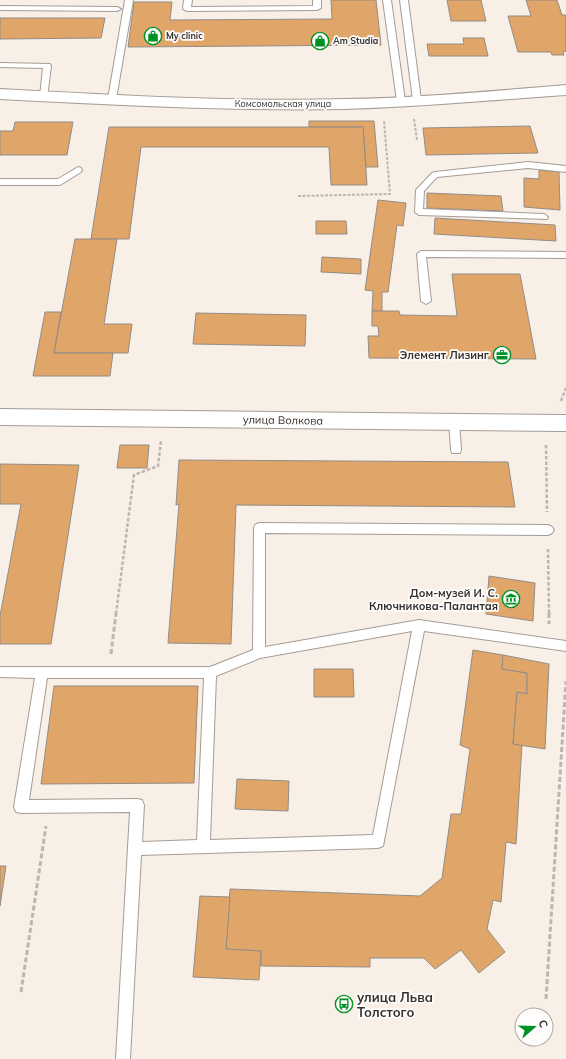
<svg xmlns="http://www.w3.org/2000/svg" width="566" height="1059" viewBox="0 0 566 1059" font-family="Mulish,sans-serif">
<style>
.building{fill:#e0a568;stroke:#948c85}
.lines{fill:none;stroke-linecap:round;stroke-linejoin:round}
.service-casing{stroke:#a59c95;stroke-width:2}
.minor-casing{stroke:#a59c95;stroke-width:2}
.secondary-casing{stroke:#a59c95;stroke-width:2}
.path-far2{stroke:#bdb5af;stroke-width:2;stroke-dasharray:3 1.5;stroke-linecap:butt}
.path-far1{stroke:#bdb5af;stroke-width:2.5;stroke-dasharray:3.5 2;stroke-linecap:butt}
.path{stroke:#bdb5af;stroke-width:3;stroke-dasharray:5 2.5;stroke-linecap:butt}
.service{fill:#fff;fill-rule:evenodd}
.minor{fill:#fff;fill-rule:evenodd}
.secondary{fill:#fff;fill-rule:evenodd}
.labels{text-anchor:middle;stroke-width:3.5;stroke-linejoin:round;paint-order:stroke}
.far-poi-label{font-size:9px;font-weight:bold;fill:#34312e;stroke:#fffdfc;text-anchor:start}
.far-street-label{font-size:9px;fill:#34312e;stroke:#fffdfc}
.poi-label{font-size:11px;font-weight:bold;fill:#34312e;stroke:#fffdfc;text-anchor:end}
.street-label{font-size:11px;fill:#34312e;stroke:#fffdfc}
.near-poi-label{font-size:13px;font-weight:bold;fill:#34312e;stroke:#fffdfc;text-anchor:start}
</style>
<rect width="100%" height="100%" fill="#f8efe7"/>
<!-- building -->
<g class="building">
<path d="M 331,0 L 376,0 L 381,45 L 128,47 L 134,2 L 172,2 L 170,20 L 332,19 Z"/>
<path d="M 447,0 L 481,0 L 486,21 L 451,21 Z"/>
<path d="M 526,0 L 557,0 L 562,15 L 566,15 L 566,51 L 563,52 L 564,55 L 552,55 L 551,52 L 518,52 L 508,16 L 531,16 Z"/>
<path d="M 0,18 L 105,18 L 101,38 L 0,39 Z"/>
<path d="M 463,38 L 484,38 L 488,56 L 429,56 L 427,44 L 464,44 Z"/>
<path d="M 309,121 L 374,121 L 378,167 L 366,167 L 363,127 L 309,127 Z"/>
<path d="M 15,122 L 73,122 L 67,155 L 0,155 L 0,131 L 13,131 Z"/>
<path d="M 530,126 L 538,153 L 426,155 L 423,128 Z"/>
<path d="M 109,127 L 363,127 L 367,185 L 331,185 L 329,147 L 141,147 L 129,239 L 91,239 Z"/>
<path d="M 539,170 L 559,172 L 560,210 L 524,207 L 524,178 L 539,179 Z"/>
<path d="M 427,193 L 501,196 L 503,211 L 427,208 Z"/>
<path d="M 378,200 L 406,203 L 403,226 L 397,225 L 388,292 L 382,292 L 382,311 L 372,311 L 373,291 L 365,290 Z"/>
<path d="M 435,218 L 555,225 L 556,241 L 434,234 Z"/>
<path d="M 316,221 L 346,221 L 347,234 L 316,234 Z"/>
<path d="M 75,239 L 117,239 L 104,324 L 132,324 L 128,353 L 54,353 Z"/>
<path d="M 322,257 L 361,259 L 361,274 L 321,272 Z"/>
<path d="M 452,274 L 520,274 L 536,359 L 369,358 L 368,336 L 379,336 L 378,326 L 372,326 L 372,311 L 399,311 L 400,315 L 457,316 Z"/>
<path d="M 45,312 L 61,312 L 54,353 L 113,353 L 110,376 L 33,376 Z"/>
<path d="M 196,313 L 306,315 L 305,346 L 193,344 Z"/>
<path d="M 120,445 L 149,445 L 147,468 L 117,468 Z"/>
<path d="M 179,460 L 508,462 L 515,507 L 236,505 L 231,644 L 168,643 L 179,504 L 176,505 Z"/>
<path d="M 0,464 L 79,465 L 51,644 L 0,644 L 0,616 L 21,504 L 0,504 Z"/>
<path d="M 489,576 L 535,583 L 533,621 L 486,614 Z"/>
<path d="M 473,650 L 503,655 L 502,669 L 527,673 L 527,694 L 517,692 L 513,744 L 522,745 L 516,844 L 506,842 L 501,902 L 493,900 L 487,929 L 505,952 L 479,973 L 461,950 L 435,969 L 424,958 L 370,958 L 370,967 L 261,966 L 261,951 L 226,949 L 230,889 L 420,896 L 442,878 L 451,814 L 461,814 L 470,749 L 460,745 Z"/>
<path d="M 503,655 L 549,664 L 545,749 L 513,744 L 517,692 L 527,694 L 527,673 L 502,669 Z"/>
<path d="M 314,669 L 353,669 L 354,697 L 314,697 Z"/>
<path d="M 54,686 L 198,686 L 194,783 L 41,784 Z"/>
<path d="M 237,779 L 289,781 L 288,811 L 235,809 Z"/>
<path d="M 0,866 L 6,866 L 0,906 Z"/>
<path d="M 200,896 L 230,897 L 226,949 L 261,951 L 259,980 L 193,977 Z"/>
</g>
<g class="lines">
<defs>
<g id="service">
<path d="M 125,0 L 133,0 L 116,99 L 112,101 L 108,99 Z"/>
<path d="M 184,0 L 192,0 L 191,7 L 313,6 L 313,0 L 321,0 L 321,8 L 317,10 L 187,11 L 183,9 Z"/>
<path d="M 383,0 L 391,0 L 405,101 L 401,103 L 397,101 Z"/>
<path d="M 400,0 L 408,0 L 421,100 L 417,102 L 413,100 Z"/>
<path d="M 0,6 L 117,7 L 121,9 L 117,11 L 0,10 Z"/>
<path d="M 0,63 L 50,64 L 51,66 L 47,98 L 41,98 L 40,96 L 43,68 L 0,67 Z"/>
<path d="M 528,162 L 566,166 L 566,172 L 528,168 L 437,177 L 424,191 L 423,209 L 544,214 L 548,217 L 547,219 L 419,215 L 415,212 L 416,190 L 432,173 L 435,172 Z"/>
<path d="M 78,167 L 81,168 L 82,170 L 81,172 L 60,185 L 0,185 L 0,179 L 58,179 Z"/>
<path d="M 421,251 L 566,252 L 566,258 L 426,257 L 431,301 L 426,304 L 421,301 L 417,254 Z"/>
<path d="M 454,417 L 458,418 L 459,421 L 461,450 L 460,453 L 452,453 L 451,450 L 449,421 L 450,418 Z"/>
<path d="M 259,523 L 548,525 L 552,527 L 554,530 L 552,533 L 548,535 L 265,533 L 265,647 L 419,620 L 566,641 L 566,651 L 424,631 L 383,846 L 378,848 L 141,855 L 130,1059 L 116,1059 L 130,812 L 21,813 L 16,812 L 14,807 L 35,678 L 0,677 L 0,667 L 210,667 L 253,650 L 254,528 L 255,525 ZM 412,631 L 373,835 L 210,840 L 216,676 L 260,658 ZM 47,678 L 204,678 L 197,840 L 142,842 L 144,805 L 142,800 L 137,799 L 29,800 Z"/>
</g>
<path id="minor" d="M 0,409 L 566,415 L 566,431 L 0,425 Z"/>
<path id="secondary" d="M 566,85 L 566,95 C 492,100 419,107 345,109 C 230,111 115,105 0,99 L 0,89 C 115,95 230,102 345,99 C 419,98 492,91 566,85 Z"/>
</defs>
<!-- service casing -->
<use href="#service" class="service-casing"/>
<!-- minor casing -->
<use href="#minor" class="minor-casing"/>
<!-- secondary casing -->
<use href="#secondary" class="secondary-casing"/>
<!-- path-far2 -->
<g class="path-far2">
<path d="M 414,119 L 417,140"/>
<path d="M 298,196 L 390,194 L 384,121"/>
</g>
<!-- path-far1 -->
<g class="path-far1">
<path d="M 561,401 L 566,388"/>
<path d="M 546,445 L 547,512"/>
<path d="M 548,549 L 549,614"/>
<path d="M 116,614 L 134,475 L 158,466 L 161,441"/>
</g>
<!-- path -->
<g class="path">
<path d="M 549,613 L 549,624"/>
<path d="M 111,654 L 116,613"/>
<path d="M 21,992 L 46,826"/>
<path d="M 546,999 L 566,681"/>
</g>
<!-- service -->
<use href="#service" class="service"/>
<!-- minor -->
<use href="#minor" class="minor"/>
<!-- secondary -->
<use href="#secondary" class="secondary"/>
</g>
<!-- icons -->
<defs>
<symbol id="shop-ring" viewBox="-11 -11 22 22"><circle r="9.5" fill="#fffdfc" stroke="#009125" stroke-width="1.5"/><path d="M-5-2.5h2.3a2.7 3.5 0 0 1 5.4 0H5L5.5 6h-11ZM-1.5-2.5h3a1.5 2.3 0 0 0-3 0Z" fill="#009125"/></symbol>
<symbol id="office-ring" viewBox="-11 -11 22 22"><circle r="9.5" fill="#fffdfc" stroke="#009125" stroke-width="1.5"/><path d="M-6-3h4V-5.5h4V-3h4V5H-6ZM-1-4.5V-3h2v-1.5ZM-6 0V1H6V0Z" fill="#009125"/></symbol>
<symbol id="museum-ring" viewBox="-11 -11 22 22"><circle r="9.5" fill="#fffdfc" stroke="#009125" stroke-width="1.5"/><path d="M0-6L6-3V-2H-6V-3ZM-5-1h2V3h-2ZM-1-1h2V3h-2ZM3-1h2V3H3ZM-6 4H6V6H-6Z" fill="#009125"/></symbol>
<symbol id="bus-ring" viewBox="-11 -11 22 22"><circle r="9.5" fill="#fffdfc" stroke="#009125" stroke-width="1.5"/><path d="M-5-6H5V4H4V6H2V4H-2V6H-4V4H-5ZM-3.5-4V0h7V-4ZM-3.5 1.2v1.5H-2V1.2ZM2 1.2v1.5H3.5V1.2Z" fill="#009125"/></symbol>
</defs>
<g fill-rule="evenodd">
<use href="#shop-ring" x="143" y="26" width="20" height="20"/>
<use href="#shop-ring" x="310" y="31" width="20" height="20"/>
<use href="#office-ring" x="492" y="345" width="20" height="20"/>
<use href="#museum-ring" x="501" y="589" width="20" height="20"/>
<use href="#bus-ring" x="334" y="994" width="20" height="20"/>
</g>
<g class="labels">
<!-- far-poi labels -->
<g class="far-poi-label">
<text x="166" y="39">My clinic</text>
<text x="333" y="44">Am Studia</text>
</g>
<!-- far-street labels -->
<g class="far-street-label">
<text x="283" y="107">Комсомольская улица</text>
</g>
<!-- poi labels -->
<g class="poi-label">
<text x="489" y="359">Элемент Лизинг</text>
<text x="498" y="597">Дом-музей И. С.<tspan x="498" dy="13">Ключникова-Палантая</tspan></text>
</g>
<!-- street labels -->
<g class="street-label">
<text transform="translate(283 420) rotate(1)" y="4">улица Волкова</text>
</g>
<!-- near-poi labels -->
<g class="near-poi-label">
<text x="357" y="1002">улица Льва<tspan x="357" dy="15">Толстого</tspan></text>
</g>
</g>
<!-- north arrow -->
<g transform="translate(534 1027) rotate(70)"><circle r="19" fill="#fffdfc" stroke="#aeabaa"/>
<path d="M0-3L7 15L0 10L-7 15Z" fill="#009125"/>
<text y="-6" font-size="11" font-weight="bold" text-anchor="middle" fill="#34312e">С</text>
</g>
</svg>
